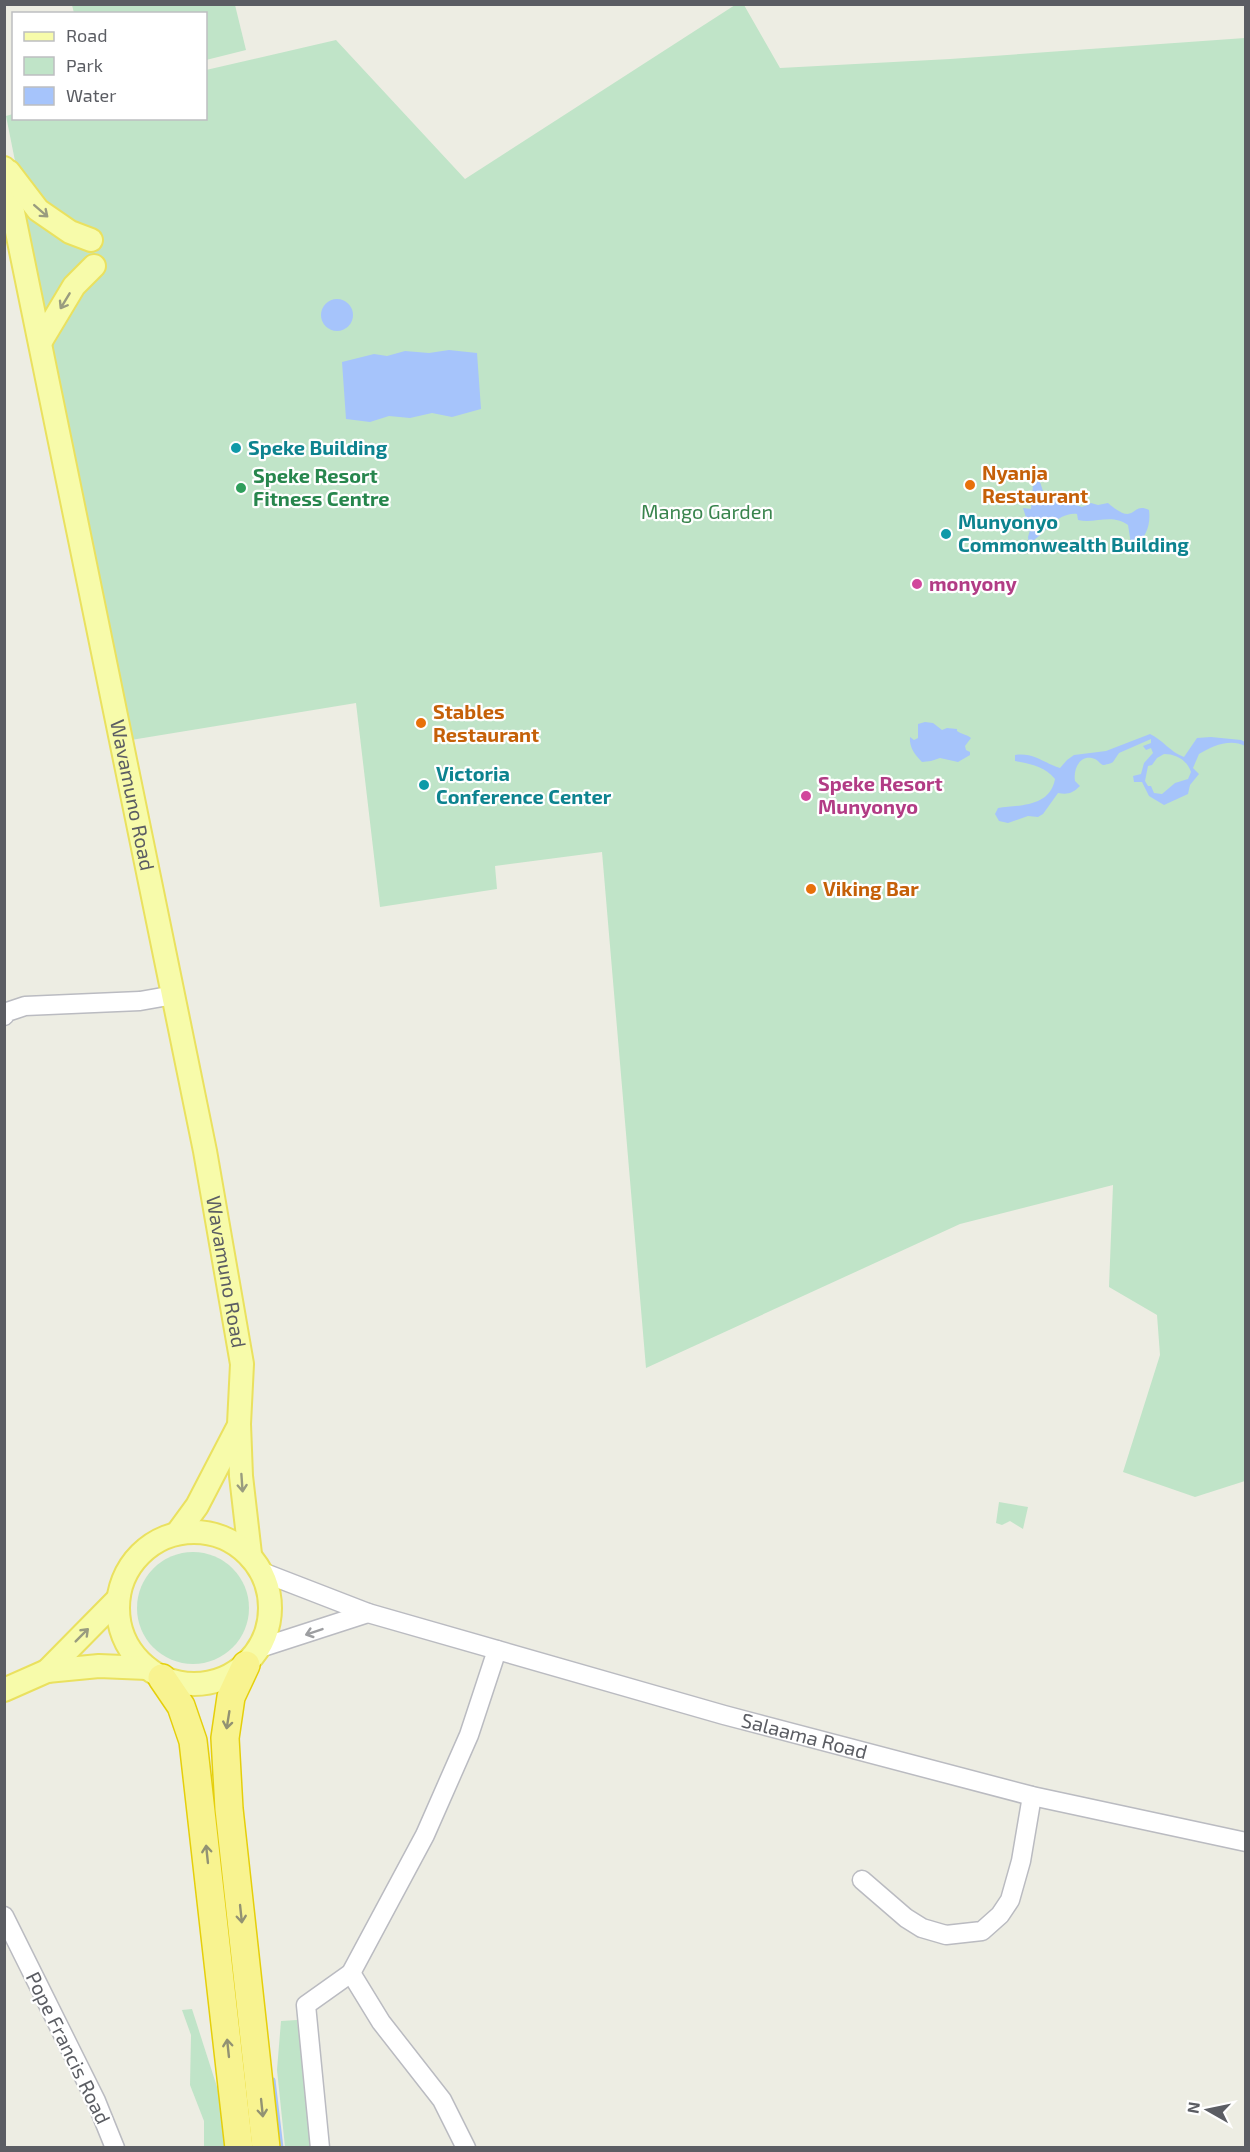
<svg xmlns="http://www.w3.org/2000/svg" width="1250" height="2152" viewBox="0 0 1250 2152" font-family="'Exo 2',sans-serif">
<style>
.green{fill:#c0e4c8}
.water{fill:#a6c4fb;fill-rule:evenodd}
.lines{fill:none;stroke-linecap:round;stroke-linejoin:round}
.stream{stroke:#a6c4fb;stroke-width:5}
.minor-casing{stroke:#babbc1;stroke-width:21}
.major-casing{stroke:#eae15f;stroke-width:26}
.highway-casing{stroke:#e5cf0b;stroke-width:30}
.minor{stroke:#fff;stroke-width:18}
.major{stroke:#f7fbaa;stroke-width:22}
.highway{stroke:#f8f390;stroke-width:27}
.oneway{stroke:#999c7f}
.oneway2{stroke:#9d9ea1}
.oneway3{stroke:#929273}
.culture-dot{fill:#0f9aa8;stroke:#fff;stroke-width:2}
.food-dot{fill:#e8710a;stroke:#fff;stroke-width:2}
.leisure-dot{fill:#2e9e5b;stroke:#fff;stroke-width:2}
.hotel-dot{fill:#d1479c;stroke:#fff;stroke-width:2}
.labels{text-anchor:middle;stroke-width:4.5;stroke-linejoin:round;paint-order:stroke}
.culture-label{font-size:20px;font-weight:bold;fill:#0d838f;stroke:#fff;text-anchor:start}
.food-label{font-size:20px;font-weight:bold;fill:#c56008;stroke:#fff;text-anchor:start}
.leisure-label{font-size:20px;font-weight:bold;fill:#27864d;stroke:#fff;text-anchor:start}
.park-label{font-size:20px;fill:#39844d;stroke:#fff}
.hotel-label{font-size:20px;font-weight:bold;fill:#b23c85;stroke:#fff;text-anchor:start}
.street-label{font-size:20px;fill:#5b5d63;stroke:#fff}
</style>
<rect width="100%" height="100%" fill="#edede3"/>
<!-- green -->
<g class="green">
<path d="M 72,5 L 235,5 L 246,50 L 206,60 L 206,14 L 74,13 Z"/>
<path d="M 735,5 L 744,5 L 780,68 L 950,59 L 1245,38 L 1245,1481 L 1195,1497 L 1123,1472 L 1160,1355 L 1157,1315 L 1109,1287 L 1113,1185 L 960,1224 L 646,1368 L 602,852 L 495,866 L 497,889 L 380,907 L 356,703 L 131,740 L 6,116 L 13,114 L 14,118 L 206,118 L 206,70 L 336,40 L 465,179 Z"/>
<path d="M 999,1502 L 1028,1507 L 1023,1529 L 1010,1521 L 1002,1525 L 996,1523 Z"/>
<circle cx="193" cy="1608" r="56"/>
<path d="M 192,2009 L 218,2090 L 228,2147 L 204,2147 L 204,2121 L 190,2085 L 191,2035 L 182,2010 Z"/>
<path d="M 297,2020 L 313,2147 L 285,2147 L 277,2070 L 281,2021 Z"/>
</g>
<!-- water -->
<g class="water">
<circle cx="337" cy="315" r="16"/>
<path d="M 449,350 L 477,353 L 481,409 L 452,417 L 432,413 L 410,418 L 389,416 L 370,422 L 346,419 L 342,362 L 374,354 L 387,356 L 405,351 L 429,353 Z"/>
<path d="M 1039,479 L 1043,491 L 1051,496 L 1082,507 L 1091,503 L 1098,505 L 1108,503 C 1137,528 1130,501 1149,510 C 1151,525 1146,536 1136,547 L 1131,544 L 1128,525 C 1112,513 1095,524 1078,520 L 1077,514 C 1057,512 1045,534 1029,544 L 1028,537 L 1030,530 L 1023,508 L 1031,509 L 1033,484 Z"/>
<path d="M 925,722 L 933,723 L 942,730 L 947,728 L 957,729 L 957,731 C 961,734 968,735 971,738 L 965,746 L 966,750 L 970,752 L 970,755 L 958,762 L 940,758 L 931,761 L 922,762 C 915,755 909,747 910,737 L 914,740 L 918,738 L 918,724 Z"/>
<path d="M 1150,734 C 1163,740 1170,752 1184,757 L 1197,738 L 1211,737 L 1241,740 L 1245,742 L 1245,746 C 1230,738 1212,746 1199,754 L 1193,768 L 1199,774 L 1190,785 L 1188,794 L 1164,805 L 1149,796 L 1142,782 L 1134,782 L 1133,776 L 1141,774 L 1144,763 L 1153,753 L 1151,748 L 1146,750 L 1143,746 L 1151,743 L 1151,739 L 1119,753 L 1113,762 C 1112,763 1105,765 1103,765 C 1100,764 1098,760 1095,759 C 1080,753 1073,769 1075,781 L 1080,786 C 1073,793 1068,795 1058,793 L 1043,814 L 1038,817 L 1028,816 L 1008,823 L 999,821 L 995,814 L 998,808 C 1020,805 1050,807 1055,779 C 1044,766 1031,764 1015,761 L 1015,755 C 1033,752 1044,763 1060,768 L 1067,760 L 1074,755 L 1106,751 ZM 1164,754 C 1176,754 1187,760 1191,772 L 1188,779 L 1175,783 L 1162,794 L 1154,793 L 1151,786 L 1148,786 L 1145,781 L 1148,766 L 1152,765 L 1157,758 Z"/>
</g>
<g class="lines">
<!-- stream -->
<path class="stream" d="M 273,2080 L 281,2148"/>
<defs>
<g id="minor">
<path d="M 4,1016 L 7,1012 L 25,1006 L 140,1001 L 174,995"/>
<path id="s1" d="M 262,1572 L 368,1613 L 724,1715 L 1032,1796 L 1246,1842"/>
<path d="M 260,1648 L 368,1613"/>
<path d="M 862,1880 L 906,1918 L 922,1928 L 946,1935 L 982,1931 L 1000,1915 L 1010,1900 L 1021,1861 L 1032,1796"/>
<path d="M 4,1916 L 96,2101 L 115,2148"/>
<path d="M 351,1973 L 381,2022 L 442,2100 L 466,2148"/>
<path d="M 320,2148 L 306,2005 L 351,1973 L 425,1835 L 469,1735 L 497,1650"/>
</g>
<g id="major">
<path id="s2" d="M 4,168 L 205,1151 L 242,1364 L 239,1424 L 241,1476 L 250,1554"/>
<path d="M 9,172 L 38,210 L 70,232 L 91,240"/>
<path d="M 41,341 L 74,286 L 94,266"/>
<circle cx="194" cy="1608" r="76"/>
<path d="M 178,1532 L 197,1506 L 237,1429"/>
<path d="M 47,1671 L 118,1599"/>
<path d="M 4,1690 L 47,1671 L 99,1666 L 147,1668"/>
</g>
<g id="highway">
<path d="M 246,1665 L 231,1697 L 225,1738 L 229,1809 L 266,2148"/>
<path d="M 162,1678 L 181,1706 L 193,1741 L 239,2148"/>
</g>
</defs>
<!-- minor casing -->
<use href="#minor" class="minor-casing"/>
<!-- major casing -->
<use href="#major" class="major-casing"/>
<!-- highway casing -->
<use href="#highway" class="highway-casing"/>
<!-- minor -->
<use href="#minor" class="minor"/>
<!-- major -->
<use href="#major" class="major"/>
<!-- highway -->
<use href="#highway" class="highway"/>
</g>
<!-- one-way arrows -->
<defs><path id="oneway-shaft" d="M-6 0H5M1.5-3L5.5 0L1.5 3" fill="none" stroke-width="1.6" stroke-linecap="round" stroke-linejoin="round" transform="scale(1.5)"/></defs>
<g class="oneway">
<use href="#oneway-shaft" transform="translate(41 211) rotate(41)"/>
<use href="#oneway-shaft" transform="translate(65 301) rotate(121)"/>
<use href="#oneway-shaft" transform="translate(242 1483) rotate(86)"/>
<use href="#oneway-shaft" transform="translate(82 1635) rotate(-45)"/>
</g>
<use class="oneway2" href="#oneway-shaft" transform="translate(314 1632) rotate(161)"/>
<g class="oneway3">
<use href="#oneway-shaft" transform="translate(228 1720) rotate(99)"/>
<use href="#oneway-shaft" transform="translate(207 1854) rotate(-96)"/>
<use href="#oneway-shaft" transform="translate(241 1914) rotate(84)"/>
<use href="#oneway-shaft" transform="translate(228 2048) rotate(-96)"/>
<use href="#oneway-shaft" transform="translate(262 2108) rotate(84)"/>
</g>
<!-- markers -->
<g class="culture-dot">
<circle cx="236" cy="448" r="6"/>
<circle cx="946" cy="534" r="6"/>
<circle cx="424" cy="785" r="6"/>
</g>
<g class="food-dot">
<circle cx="970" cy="485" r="6"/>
<circle cx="421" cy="723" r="6"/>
<circle cx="811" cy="889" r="6"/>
</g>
<circle class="leisure-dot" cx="241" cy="488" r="6"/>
<g class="hotel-dot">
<circle cx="917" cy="584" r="6"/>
<circle cx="806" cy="796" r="6"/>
</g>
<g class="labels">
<!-- culture labels -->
<g class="culture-label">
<text x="248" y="455">Speke Building</text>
<text x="958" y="529">Munyonyo<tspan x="958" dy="23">Commonwealth Building</tspan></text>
<text x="436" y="781">Victoria<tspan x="436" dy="23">Conference Center</tspan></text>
</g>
<!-- food labels -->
<g class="food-label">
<text x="982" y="480">Nyanja<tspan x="982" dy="23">Restaurant</tspan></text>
<text x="433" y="719">Stables<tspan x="433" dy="23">Restaurant</tspan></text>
<text x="823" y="896">Viking Bar</text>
</g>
<!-- leisure labels -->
<g class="leisure-label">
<text x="253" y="483">Speke Resort<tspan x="253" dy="23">Fitness Centre</tspan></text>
</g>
<!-- park labels -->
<g class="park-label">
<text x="707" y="519">Mango Garden</text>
</g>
<!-- hotel labels -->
<g class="hotel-label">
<text x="929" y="591">monyony</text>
<text x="818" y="791">Speke Resort<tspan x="818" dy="23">Munyonyo</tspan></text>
</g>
<!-- street labels -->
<g class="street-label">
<text dy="7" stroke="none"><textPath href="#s2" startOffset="640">Wavamuno Road</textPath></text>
<text dy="7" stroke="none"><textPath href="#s2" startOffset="1126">Wavamuno Road</textPath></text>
<text dy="7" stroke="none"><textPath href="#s1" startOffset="567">Salaama Road</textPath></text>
<text transform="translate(68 2048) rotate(64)" y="7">Pope Francis Road</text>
</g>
</g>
<!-- border -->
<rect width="1250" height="2152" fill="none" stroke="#5b5d63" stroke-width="12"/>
<!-- legend -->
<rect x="12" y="12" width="195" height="108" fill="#ffffff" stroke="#bdbec1" stroke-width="1.5"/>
<rect x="24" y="32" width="30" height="9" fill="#f7fbaa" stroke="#bdbec1" stroke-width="1.5"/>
<text x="66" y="42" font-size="18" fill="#5b5d63">Road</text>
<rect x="24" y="57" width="30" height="18" fill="#c0e4c8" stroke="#bdbec1" stroke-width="1.5"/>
<text x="66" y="72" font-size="18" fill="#5b5d63">Park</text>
<rect x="24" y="87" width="30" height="18" fill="#a6c4fb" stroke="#bdbec1" stroke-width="1.5"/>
<text x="66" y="102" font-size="18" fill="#5b5d63">Water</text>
<!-- north arrow -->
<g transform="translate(1208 2110) rotate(279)" stroke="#ffffff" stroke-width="4.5" paint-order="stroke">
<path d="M0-4.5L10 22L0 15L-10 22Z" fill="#5b5d63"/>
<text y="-9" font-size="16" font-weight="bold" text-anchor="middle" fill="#5b5d63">N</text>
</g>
</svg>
